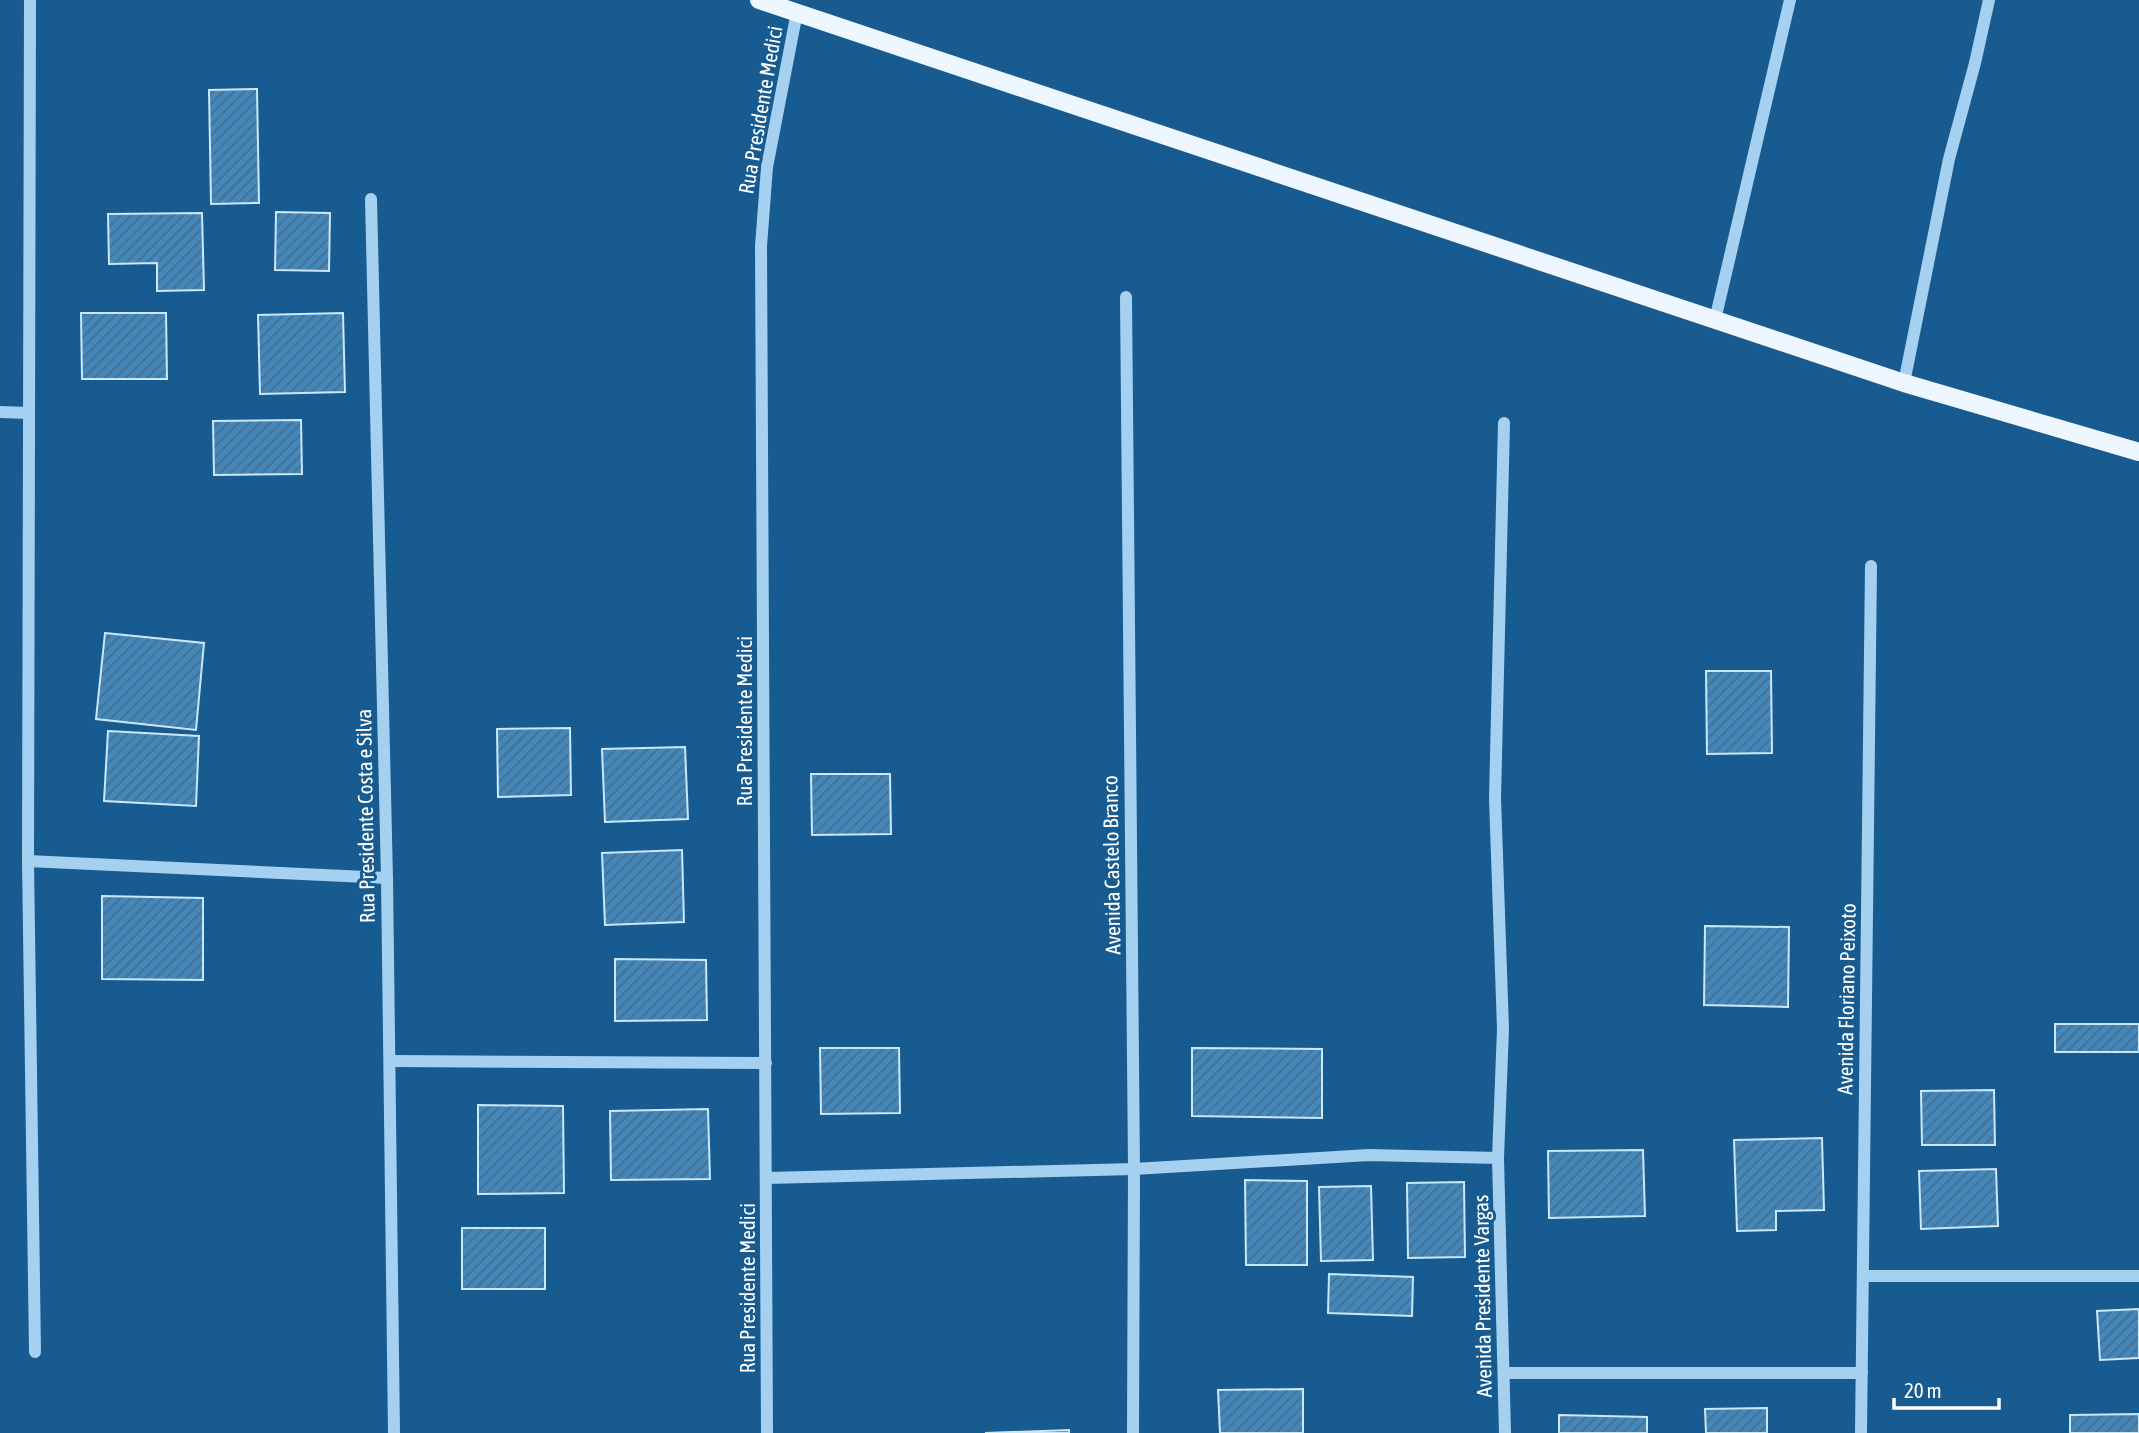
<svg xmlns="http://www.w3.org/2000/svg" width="2139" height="1433" viewBox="0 0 2139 1433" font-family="'Asap Condensed',sans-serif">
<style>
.building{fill:url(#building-hatch);stroke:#cbe7fb;stroke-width:2}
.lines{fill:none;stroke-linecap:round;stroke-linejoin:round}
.minor{stroke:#a5d0f0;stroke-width:12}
.major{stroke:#eef6ff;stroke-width:18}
.labels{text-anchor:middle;stroke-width:6;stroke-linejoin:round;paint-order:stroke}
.street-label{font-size:21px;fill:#fff;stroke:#175b90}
</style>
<defs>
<pattern id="building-hatch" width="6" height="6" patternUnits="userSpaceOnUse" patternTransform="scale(1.75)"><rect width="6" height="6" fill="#4487ba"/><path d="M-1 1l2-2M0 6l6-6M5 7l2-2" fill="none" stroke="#476f8e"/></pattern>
</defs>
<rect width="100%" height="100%" fill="#175b90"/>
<!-- building -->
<g class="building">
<path d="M 257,89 L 259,203 L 211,204 L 209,90 Z"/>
<path d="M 276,212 L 330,213 L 329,271 L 275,270 Z"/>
<path d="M 202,213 L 204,290 L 157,291 L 157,263 L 109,264 L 108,214 Z"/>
<path d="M 81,313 L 166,313 L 167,379 L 82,379 Z"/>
<path d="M 343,313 L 345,392 L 260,394 L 258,315 Z"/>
<path d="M 301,420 L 302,474 L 214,475 L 213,421 Z"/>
<path d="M 105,633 L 204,643 L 196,730 L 96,719 Z"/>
<path d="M 1706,671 L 1771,671 L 1772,753 L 1707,754 Z"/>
<path d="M 570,728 L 571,795 L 498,797 L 497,729 Z"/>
<path d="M 108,731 L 199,736 L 196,806 L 104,801 Z"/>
<path d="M 685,747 L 688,819 L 605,822 L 602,749 Z"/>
<path d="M 811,774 L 890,774 L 891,834 L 812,835 Z"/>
<path d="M 682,850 L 684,922 L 605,925 L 602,853 Z"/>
<path d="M 102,896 L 203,898 L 203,980 L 102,979 Z"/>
<path d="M 1705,926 L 1789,927 L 1788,1007 L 1704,1005 Z"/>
<path d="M 615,959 L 706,960 L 707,1020 L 615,1021 Z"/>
<rect x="2055" y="1024" width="84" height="28"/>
<path d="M 820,1048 L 899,1048 L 900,1113 L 821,1114 Z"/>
<path d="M 1192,1048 L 1322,1049 L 1322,1118 L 1192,1116 Z"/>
<path d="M 1994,1090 L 1995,1145 L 1922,1145 L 1921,1091 Z"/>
<path d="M 478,1105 L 563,1106 L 564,1193 L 478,1194 Z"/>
<path d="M 708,1109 L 710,1179 L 611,1180 L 610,1111 Z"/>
<path d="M 1822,1138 L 1824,1210 L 1776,1211 L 1776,1230 L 1737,1231 L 1734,1140 Z"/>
<path d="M 1643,1150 L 1645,1216 L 1549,1218 L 1548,1151 Z"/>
<path d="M 1996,1169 L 1998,1226 L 1921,1229 L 1919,1171 Z"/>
<path d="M 1245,1180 L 1307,1181 L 1307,1265 L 1246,1265 Z"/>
<path d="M 1464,1182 L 1465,1257 L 1408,1258 L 1407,1183 Z"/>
<path d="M 1371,1186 L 1373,1260 L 1321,1261 L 1319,1187 Z"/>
<rect x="462" y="1228" width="83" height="61"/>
<path d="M 1329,1274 L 1413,1277 L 1412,1316 L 1328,1313 Z"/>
<path d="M 2139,1309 L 2139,1358 L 2100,1360 L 2097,1311 Z"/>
<path d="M 1303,1389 L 1303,1433 L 1220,1433 L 1218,1390 Z"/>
<path d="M 1767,1408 L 1767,1433 L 1706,1433 L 1705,1409 Z"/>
<path d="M 2139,1414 L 2139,1433 L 2070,1433 L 2070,1415 Z"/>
<path d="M 1559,1415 L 1647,1417 L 1647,1433 L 1559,1433 Z"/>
<path d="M 1069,1430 L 1069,1433 L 985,1433 Z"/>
</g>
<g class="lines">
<!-- minor -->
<g class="minor">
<path d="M 30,0 L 28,861 L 35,1352"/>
<path d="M 371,199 L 387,878 L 394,1433"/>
<path d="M 1126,297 L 1134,1169 L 1133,1433"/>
<path d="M 1715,320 L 1790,0"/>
<path d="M 1904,383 L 1949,159 L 1975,63 L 1989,0"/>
<path d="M 0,412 L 29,413"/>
<path d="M 28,861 L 387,878"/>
<path d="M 390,1061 L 766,1063"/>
<path d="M 1498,1158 L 1505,1433"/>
<path d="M 767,1178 L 1134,1169 L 1369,1155 L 1498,1158 L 1503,1029 L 1495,798 L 1504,423"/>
<path d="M 1863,1276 L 2139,1276"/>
<path d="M 1505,1373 L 1862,1373"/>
<path d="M 767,1433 L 761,246 L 767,167 L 797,12"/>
<path d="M 1861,1433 L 1871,566"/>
</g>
<!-- major -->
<path class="major" d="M 759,0 L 1904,383 L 2139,452"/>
</g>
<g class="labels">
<!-- street labels -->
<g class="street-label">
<text transform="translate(761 110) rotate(-80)" y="7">Rua Presidente Medici</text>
<text transform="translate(745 721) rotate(-90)" y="7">Rua Presidente Medici</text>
<text transform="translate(366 816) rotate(-91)" y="7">Rua Presidente Costa e Silva</text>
<text transform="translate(1112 865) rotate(-91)" y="7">Avenida Castelo Branco</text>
<text transform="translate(1847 999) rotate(-89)" y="7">Avenida Floriano Peixoto</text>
<text transform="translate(748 1288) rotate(-90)" y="7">Rua Presidente Medici</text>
<text transform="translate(1483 1296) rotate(-91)" y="7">Avenida Presidente Vargas</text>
</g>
</g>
<!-- scale -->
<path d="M1894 1398v10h105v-10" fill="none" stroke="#ffffff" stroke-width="3.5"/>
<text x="1904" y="1398" font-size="21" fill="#ffffff" stroke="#175b90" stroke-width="5" paint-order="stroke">20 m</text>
</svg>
